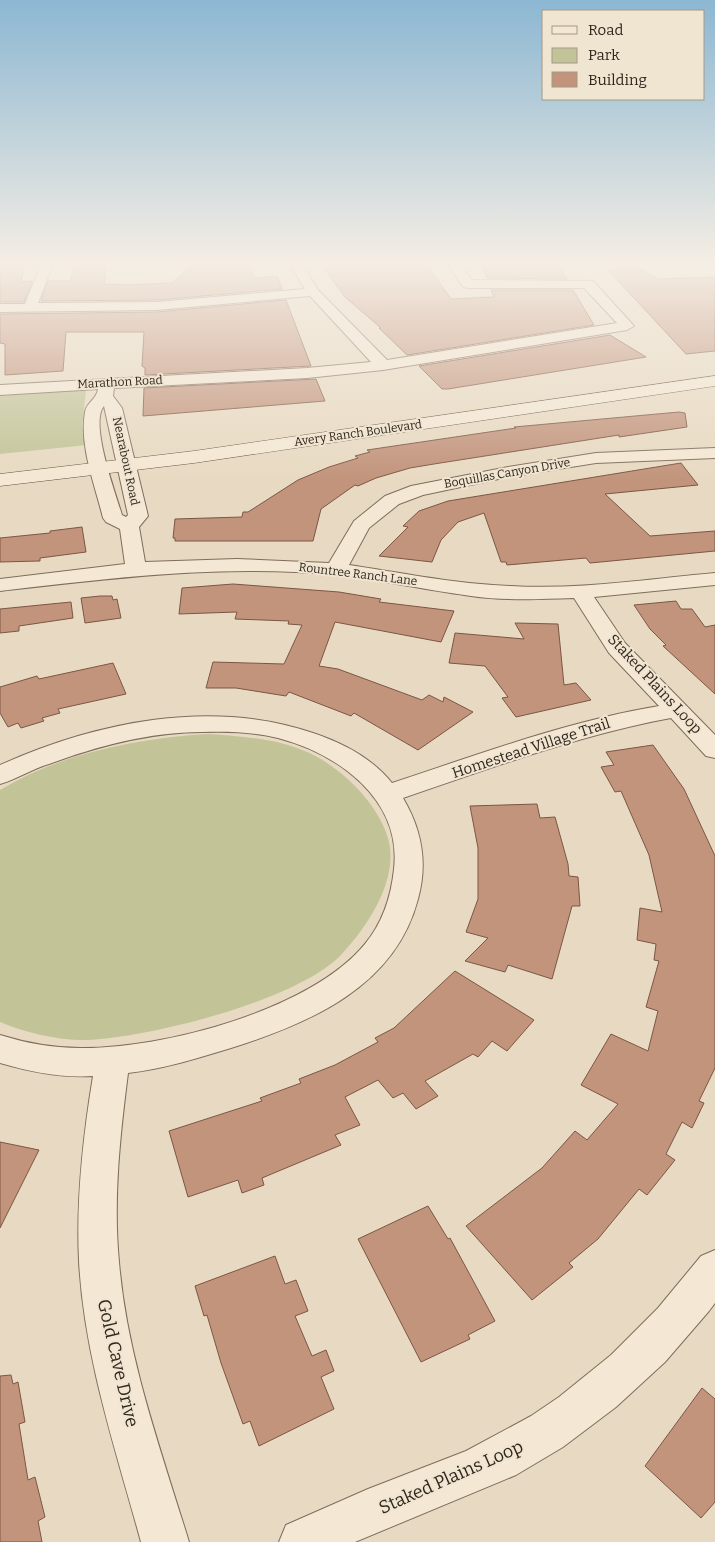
<svg xmlns="http://www.w3.org/2000/svg" width="715" height="1542" viewBox="0 0 715 1542" font-family="Bitter,serif">
<style>
.green{fill:#c2c497}
.building{fill:#c2947c;stroke:#7c5644}
.lines{fill:none;stroke-linecap:round;stroke-linejoin:round}
.minor-casing{stroke:#7f6c5b;stroke-width:2}
.secondary-casing{stroke:#614d3e;stroke-width:1}
.minor{fill:#f4e8d4;fill-rule:evenodd}
.secondary{fill:#f4e8d4;fill-rule:evenodd}
.labels{text-anchor:middle;stroke-width:4;stroke-linejoin:round;paint-order:stroke}
.far-street-label{font-size:12px;fill:#31261e;stroke:#f0e5d0}
.street-label{font-size:15px;fill:#31261e;stroke:#f0e5d0}
.near-street-label{font-size:18px;fill:#31261e;stroke:#f0e5d0}
</style>
<rect width="100%" height="100%" fill="#e8dac2"/>
<!-- green -->
<g class="green">
<path d="M 84,390 L 86,391 L 82,426 L 87,445 L 0,454 L 0,396 Z"/>
<path d="M 208,734 C 238,736 269,738 297,748 C 318,755 336,768 351,782 C 367,797 384,820 389,842 C 398,882 366,929 340,956 C 295,1001 151,1037 88,1040 C 60,1041 26,1033 0,1022 L 0,790 C 61,753 138,738 208,734 Z"/>
</g>
<!-- building -->
<g class="building">
<path d="M 75,264 L 106,264 L 104,284 L 129,285 L 172,283 L 194,264 L 250,264 L 253,278 L 277,276 L 282,289 L 157,300 L 41,301 L 48,281 L 70,281 Z"/>
<path d="M 426,264 L 451,299 L 494,297 L 491,290 L 573,290 L 594,325 L 407,355 L 379,328 L 381,328 L 345,297 L 322,265 Z"/>
<path d="M 548,264 L 557,264 L 567,279 L 487,278 L 482,265 Z"/>
<path d="M 22,265 L 24,267 L 21,282 L 32,281 L 24,302 L 0,302 L 0,266 Z"/>
<path d="M 637,267 L 659,279 L 715,277 L 715,351 L 686,354 L 609,271 Z"/>
<path d="M 286,300 L 311,366 L 145,375 L 145,368 L 142,366 L 144,332 L 66,332 L 63,371 L 5,375 L 5,344 L 0,343 L 0,314 L 157,312 Z"/>
<path d="M 610,335 L 646,357 L 448,389 L 442,389 L 419,366 Z"/>
<path d="M 316,379 L 325,401 L 143,416 L 144,388 Z"/>
<path d="M 679,412 L 685,413 L 687,427 L 619,437 L 619,435 L 434,464 L 410,468 L 376,478 L 358,486 L 355,485 L 321,509 L 313,541 L 175,541 L 175,538 L 173,538 L 175,519 L 242,517 L 243,512 L 248,512 L 298,480 L 329,467 L 358,458 L 355,456 L 370,452 L 367,450 L 516,428 L 514,427 Z"/>
<path d="M 681,463 L 698,485 L 605,494 L 650,536 L 715,531 L 715,551 L 590,563 L 586,558 L 507,565 L 506,562 L 501,562 L 484,513 L 458,522 L 441,540 L 432,562 L 379,556 L 408,527 L 403,526 L 419,511 L 448,501 Z"/>
<path d="M 82,527 L 86,552 L 40,558 L 40,561 L 0,562 L 0,538 L 50,533 L 50,531 Z"/>
<path d="M 233,584 L 339,592 L 381,599 L 379,602 L 454,611 L 441,642 L 335,622 L 319,666 L 338,669 L 422,700 L 429,695 L 443,702 L 444,697 L 473,712 L 418,750 L 354,713 L 351,716 L 289,692 L 286,696 L 236,688 L 206,688 L 213,662 L 284,664 L 302,625 L 288,624 L 289,621 L 235,619 L 237,612 L 179,614 L 182,588 Z"/>
<path d="M 100,596 L 112,596 L 113,600 L 117,599 L 121,618 L 85,623 L 81,598 Z"/>
<path d="M 676,601 L 681,609 L 692,609 L 705,627 L 715,625 L 715,694 L 663,646 L 666,645 L 650,629 L 634,605 Z"/>
<path d="M 71,602 L 73,618 L 19,626 L 19,631 L 0,633 L 0,609 Z"/>
<path d="M 515,623 L 558,624 L 564,685 L 576,683 L 591,700 L 516,717 L 502,698 L 508,697 L 485,666 L 449,663 L 455,633 L 524,639 Z"/>
<path d="M 113,663 L 126,694 L 58,709 L 60,713 L 42,718 L 44,721 L 21,728 L 18,723 L 8,727 L 0,713 L 0,687 L 37,676 L 39,679 Z"/>
<path d="M 653,745 L 684,789 L 715,856 L 715,1068 L 699,1101 L 704,1103 L 692,1128 L 682,1122 L 666,1154 L 675,1160 L 647,1195 L 639,1189 L 598,1239 L 569,1263 L 573,1267 L 532,1300 L 466,1226 L 542,1168 L 575,1131 L 587,1140 L 618,1104 L 581,1085 L 611,1034 L 648,1051 L 658,1011 L 646,1007 L 659,961 L 654,960 L 656,944 L 637,940 L 640,908 L 662,912 L 649,855 L 621,791 L 615,792 L 601,767 L 614,765 L 606,752 Z"/>
<path d="M 537,804 L 540,818 L 555,817 L 568,864 L 569,876 L 578,877 L 580,906 L 572,906 L 552,979 L 508,965 L 505,972 L 465,961 L 488,938 L 466,932 L 478,899 L 478,848 L 470,806 Z"/>
<path d="M 455,971 L 534,1020 L 507,1051 L 492,1041 L 478,1057 L 473,1054 L 425,1081 L 438,1096 L 416,1109 L 403,1093 L 393,1098 L 378,1080 L 345,1097 L 360,1125 L 335,1135 L 341,1145 L 262,1178 L 264,1185 L 242,1193 L 238,1180 L 188,1197 L 169,1131 L 262,1101 L 260,1098 L 301,1083 L 299,1079 L 335,1065 L 378,1042 L 375,1038 L 394,1028 Z"/>
<path d="M 0,1142 L 39,1150 L 0,1228 Z"/>
<path d="M 428,1206 L 448,1239 L 450,1238 L 495,1321 L 468,1335 L 470,1339 L 421,1362 L 358,1239 Z"/>
<path d="M 275,1256 L 285,1284 L 296,1280 L 308,1311 L 295,1316 L 312,1356 L 326,1350 L 334,1371 L 321,1377 L 334,1409 L 259,1446 L 250,1421 L 243,1424 L 221,1363 L 207,1315 L 204,1316 L 195,1286 Z"/>
<path d="M 11,1375 L 13,1384 L 18,1382 L 25,1422 L 19,1424 L 28,1480 L 35,1477 L 45,1517 L 38,1521 L 42,1542 L 0,1542 L 0,1376 Z"/>
<path d="M 702,1388 L 715,1399 L 715,1502 L 701,1518 L 645,1466 Z"/>
</g>
<g class="lines">
<defs>
<g id="minor">
<path d="M 41,264 L 53,264 L 38,303 L 157,302 L 305,289 L 290,264 L 302,264 L 318,290 L 387,360 L 617,323 L 584,288 L 468,288 L 463,287 L 448,264 L 460,264 L 472,280 L 593,281 L 634,326 L 627,330 L 383,370 L 307,378 L 114,388 L 113,396 L 122,408 L 148,516 L 139,527 L 145,562 L 237,559 L 329,563 L 354,521 L 385,496 L 411,486 L 508,467 L 596,453 L 715,448 L 715,458 L 596,463 L 508,477 L 423,495 L 399,504 L 369,528 L 349,565 C 402,573 456,584 511,586 C 579,590 647,579 715,573 L 715,585 L 594,597 L 625,643 L 715,735 L 715,758 L 706,756 L 671,718 C 579,735 491,768 403,798 C 422,830 428,863 418,899 C 395,987 310,1023 231,1048 C 198,1058 164,1069 128,1073 C 120,1136 113,1199 119,1262 C 127,1358 161,1450 189,1542 L 141,1542 C 116,1450 84,1357 79,1261 C 76,1199 83,1137 93,1076 C 61,1078 31,1072 0,1063 L 0,1035 C 26,1043 52,1048 80,1048 C 163,1049 311,1010 365,944 C 383,922 391,897 394,869 C 402,800 339,754 278,738 C 254,732 227,731 202,732 C 149,732 98,746 49,764 C 32,769 17,779 0,784 L 0,765 C 96,722 211,698 313,733 C 343,743 372,758 392,783 C 480,754 568,721 659,706 L 609,653 L 574,598 C 539,599 505,601 471,596 C 426,590 382,580 336,575 C 224,564 111,578 0,591 L 0,579 L 125,564 L 120,529 L 106,522 L 103,518 C 95,485 79,446 85,412 C 86,403 97,399 98,389 L 0,395 L 0,385 L 307,368 L 371,362 L 310,296 L 157,310 L 0,312 L 0,304 L 25,304 ZM 104,406 L 128,515 L 126,517 L 122,515 C 116,494 89,423 104,406 Z"/>
<path d="M 715,1250 L 715,1303 L 709,1311 L 665,1362 L 616,1407 L 563,1447 L 516,1475 L 355,1542 L 279,1542 L 286,1525 L 368,1489 L 466,1451 L 531,1416 L 559,1397 L 611,1355 L 658,1308 L 701,1256 Z"/>
</g>
<path id="secondary" d="M 715,376 L 715,386 L 194,463 L 0,486 L 0,474 L 194,451 Z"/>
</defs>
<!-- minor casing -->
<use href="#minor" class="minor-casing"/>
<!-- secondary casing -->
<use href="#secondary" class="secondary-casing"/>
<!-- minor -->
<use href="#minor" class="minor"/>
<!-- secondary -->
<use href="#secondary" class="secondary"/>
</g>
<!-- sky -->
<linearGradient id="sky" x2="0" y2="1"><stop stop-color="#8cb7d2"/><stop offset="0.55" stop-color="#f5eee4"/><stop offset="1" stop-color="#f5eee4" stop-opacity="0"/></linearGradient>
<rect width="715" height="480" fill="url(#sky)"/>
<g class="labels">
<!-- far-street labels -->
<g class="far-street-label">
<text transform="translate(120 382) rotate(-3)" y="4">Marathon Road</text>
<text transform="translate(358 433) rotate(-8)" y="4">Avery Ranch Boulevard</text>
<text transform="translate(126 461) rotate(78)" y="4">Nearabout Road</text>
<text transform="translate(507 473) rotate(-10)" y="4">Boquillas Canyon Drive</text>
<text transform="translate(358 574) rotate(7)" y="4">Rountree Ranch Lane</text>
</g>
<!-- street labels -->
<g class="street-label">
<text transform="translate(655 684) rotate(47)" y="5">Staked Plains Loop</text>
<text transform="translate(531 748) rotate(-18)" y="5">Homestead Village Trail</text>
</g>
<!-- near-street labels -->
<g class="near-street-label">
<text transform="translate(118 1363) rotate(77)" y="6">Gold Cave Drive</text>
<text transform="translate(451 1477) rotate(-24)" y="6">Staked Plains Loop</text>
</g>
</g>
<!-- legend -->
<rect x="542" y="10" width="162" height="90" fill="#f0e5d0" stroke="#a49989"/>
<rect x="552" y="26" width="25" height="8" fill="#f4e8d4" stroke="#a49989"/>
<text x="588" y="35" font-size="15" fill="#31261e">Road</text>
<rect x="552" y="48" width="25" height="15" fill="#c2c497" stroke="#a49989"/>
<text x="588" y="60" font-size="15" fill="#31261e">Park</text>
<rect x="552" y="72" width="25" height="15" fill="#c2947c" stroke="#a49989"/>
<text x="588" y="85" font-size="15" fill="#31261e">Building</text>
</svg>
